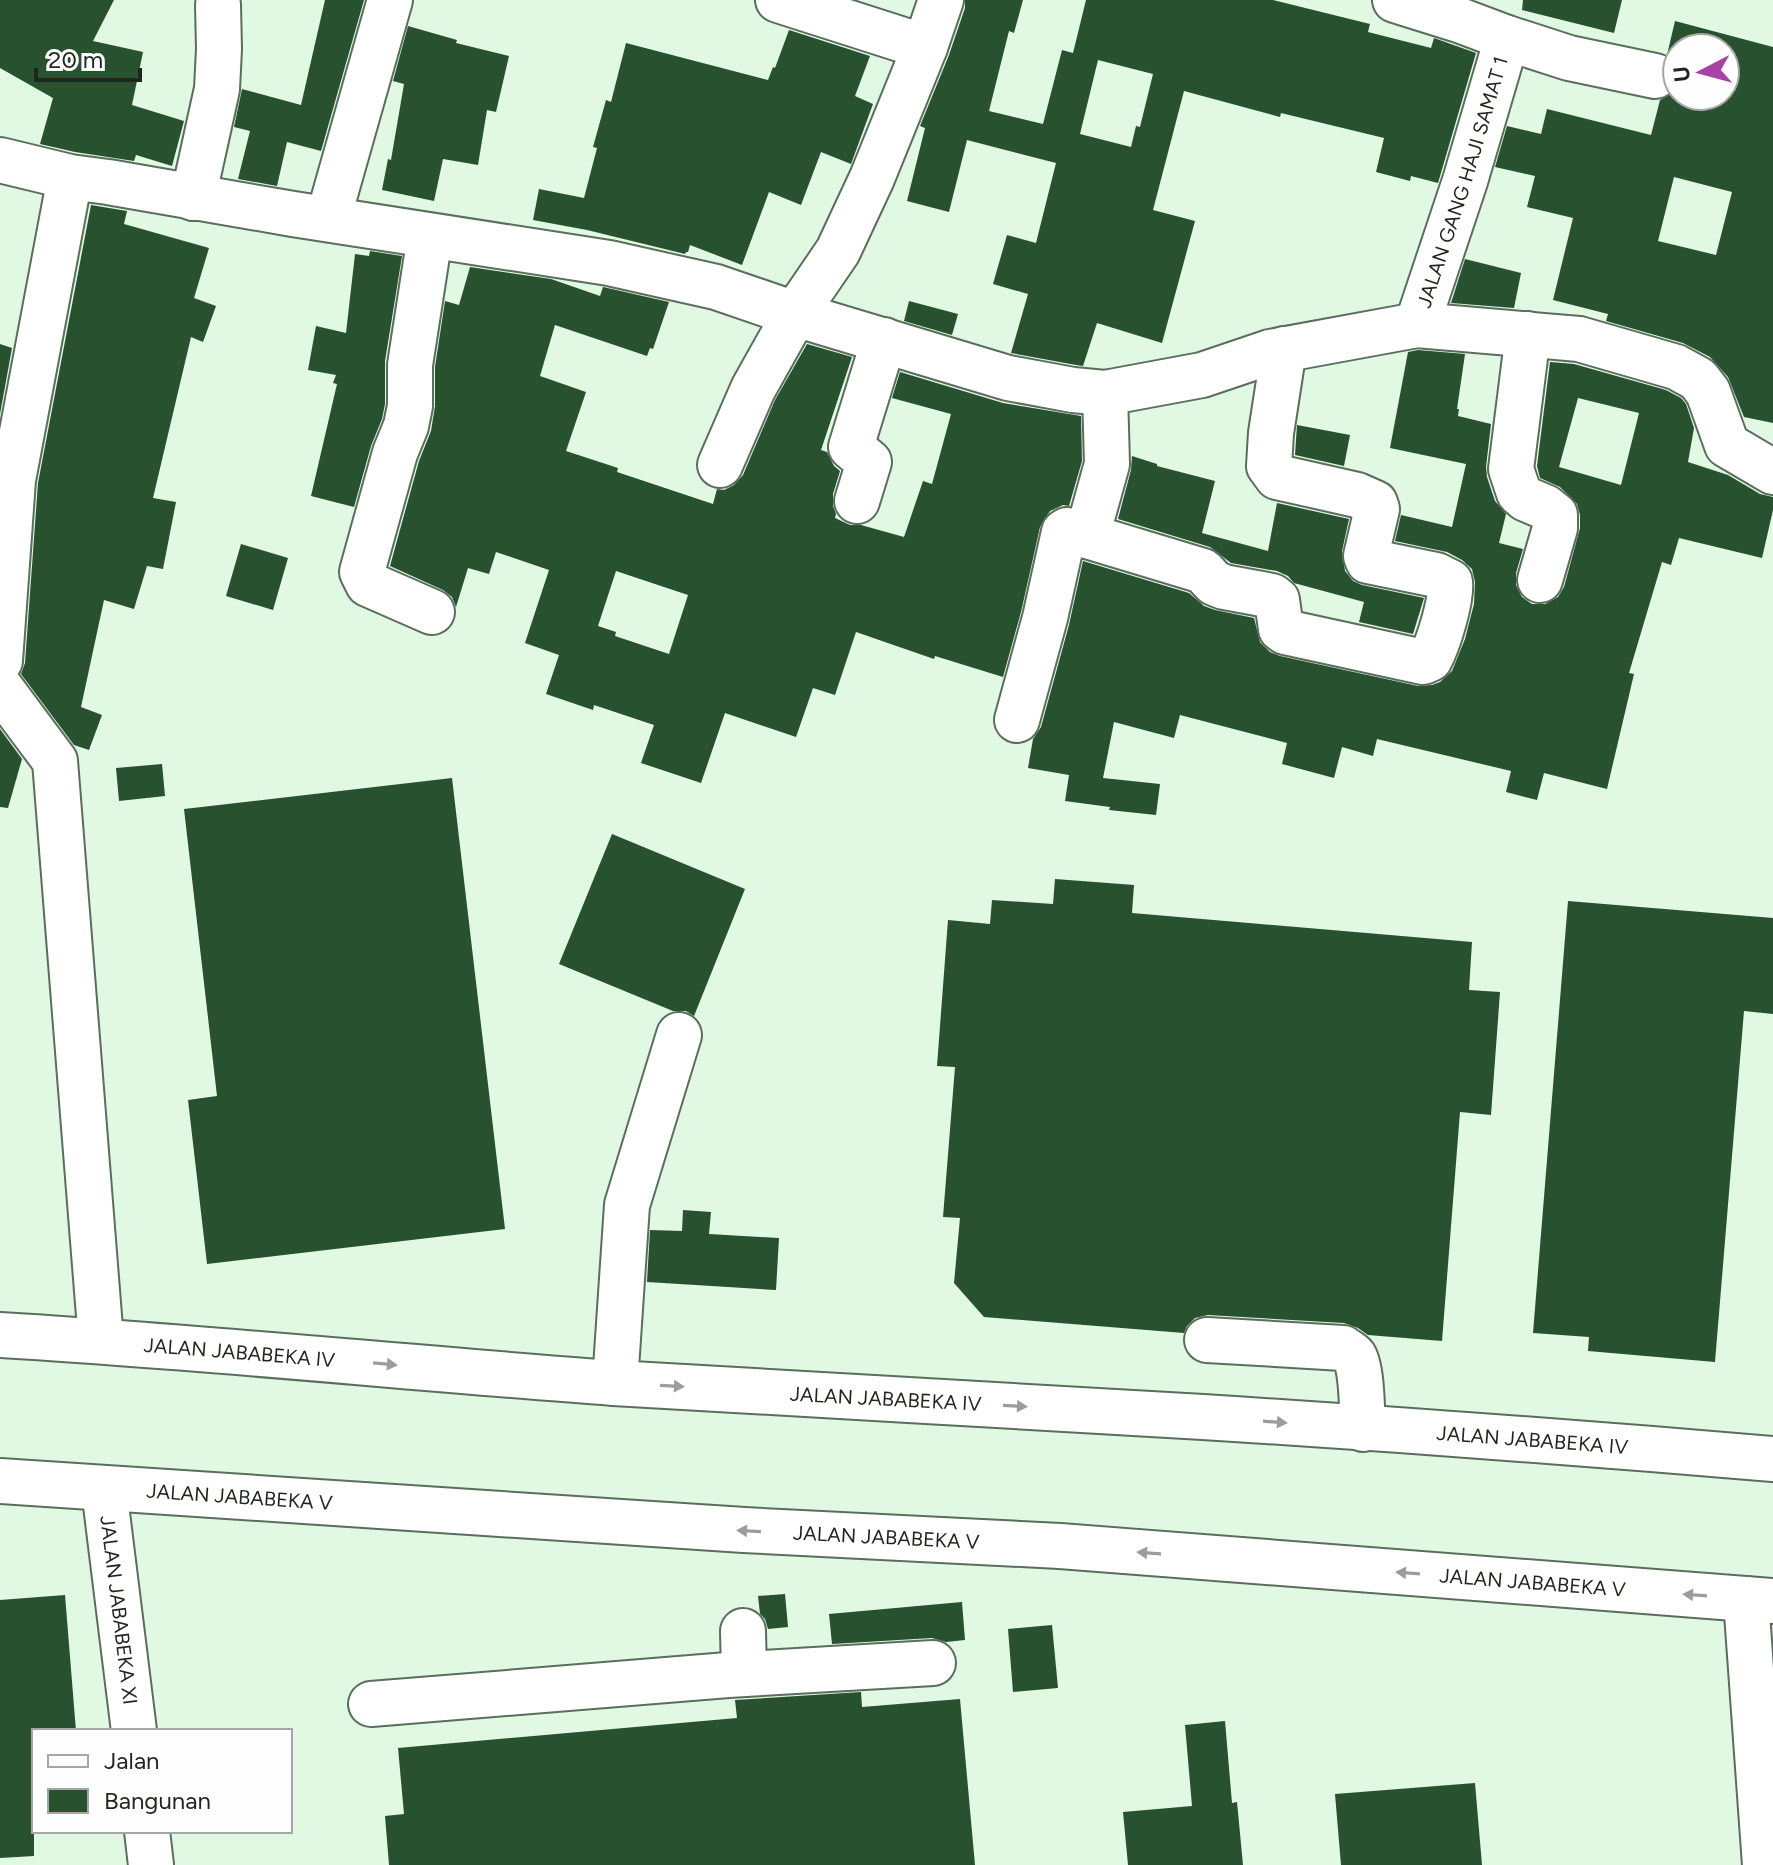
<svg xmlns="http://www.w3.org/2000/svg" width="1773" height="1865" viewBox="0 0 1773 1865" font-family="Figtree,sans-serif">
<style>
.building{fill:#27512f;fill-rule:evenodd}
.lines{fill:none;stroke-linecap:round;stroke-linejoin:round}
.minor-casing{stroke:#5a6e5c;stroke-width:48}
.minor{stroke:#fff;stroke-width:44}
.oneway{fill:#9a9d9a}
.labels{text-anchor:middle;stroke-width:8;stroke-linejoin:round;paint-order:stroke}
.street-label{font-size:20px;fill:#1e261e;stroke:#fefefe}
</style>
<rect width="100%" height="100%" fill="#e1f8e3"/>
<!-- building -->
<g class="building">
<path d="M 0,0 L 114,0 L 93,41 L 143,52 L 132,105 L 184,121 L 172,166 L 136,155 L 134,161 L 75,152 L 40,144 L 53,98 L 0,68 Z"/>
<path d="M 325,0 L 364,0 L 321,151 L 287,142 L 277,186 L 238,179 L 250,131 L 234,127 L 242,89 L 301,105 Z"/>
<path d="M 965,0 L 1023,0 L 1014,33 L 1009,31 L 989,111 L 1043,124 L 1062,50 L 1073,53 L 1086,0 L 1273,0 L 1370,24 L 1368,32 L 1431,48 L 1434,38 L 1476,53 L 1438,183 L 1411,176 L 1410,181 L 1376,172 L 1384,138 L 1281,113 L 1280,117 L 1184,91 L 1153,210 L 1195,221 L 1162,343 L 1097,323 L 1083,366 L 1076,365 L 1011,353 L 1028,294 L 993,284 L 1007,235 L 1036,243 L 1056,163 L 967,140 L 949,212 L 907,201 L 925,128 L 920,126 L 949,55 L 965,8 ZM 1098,60 L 1153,74 L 1140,127 L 1136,126 L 1131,147 L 1080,134 Z"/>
<path d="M 1523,0 L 1622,0 L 1614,33 L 1522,10 Z"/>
<path d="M 1675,21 L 1773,47 L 1773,423 L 1744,417 L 1728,377 L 1710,357 L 1683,343 L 1606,321 L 1608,314 L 1553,300 L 1573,218 L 1527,207 L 1535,176 L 1495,167 L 1507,126 L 1541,134 L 1547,109 L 1651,135 L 1660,100 L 1673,93 L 1677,86 L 1677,96 L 1725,96 L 1725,48 L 1677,48 L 1677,65 L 1672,58 L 1667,55 ZM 1674,177 L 1732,192 L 1716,255 L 1658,241 Z"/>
<path d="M 408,26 L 457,40 L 456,43 L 509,56 L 496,112 L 487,110 L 478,165 L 443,159 L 434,201 L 382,190 L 388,159 L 391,160 L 404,84 L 393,81 Z"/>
<path d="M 789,30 L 870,56 L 855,96 L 873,104 L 851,164 L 821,152 L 801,205 L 769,192 L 742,265 L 690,245 L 688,252 L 686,252 L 685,254 L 587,230 L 533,220 L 539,189 L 584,198 L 597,148 L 593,147 L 606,100 L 611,102 L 626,43 L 768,80 L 773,67 L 775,68 Z"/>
<path d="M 91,205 L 127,211 L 124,224 L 209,248 L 194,298 L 216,306 L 203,342 L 191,337 L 153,498 L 176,502 L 163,569 L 147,566 L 134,609 L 104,600 L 81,707 L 102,715 L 89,750 L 74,745 L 21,674 L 25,663 L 38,483 Z"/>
<path d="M 370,251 L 402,256 L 385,361 L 385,404 L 382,419 L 371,446 L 354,507 L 311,496 L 337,384 L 333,383 L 336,375 L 308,370 L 316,326 L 346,333 L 355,254 L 369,256 Z"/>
<path d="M 1465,259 L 1521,273 L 1514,308 L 1451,303 Z"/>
<path d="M 470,267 L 551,279 L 600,296 L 603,287 L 669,302 L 653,349 L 650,348 L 647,356 L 555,325 L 540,376 L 586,392 L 566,451 L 618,468 L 617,472 L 713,504 L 717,489 L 724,490 L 734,485 L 743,475 L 775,400 L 807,344 L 852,357 L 821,450 L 827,452 L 834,466 L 840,471 L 833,494 L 833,506 L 836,514 L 835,518 L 850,525 L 861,525 L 904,537 L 923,481 L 932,484 L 951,414 L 892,398 L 900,372 L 1003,403 L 1081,416 L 1082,461 L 1069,506 L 1063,505 L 1050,511 L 1040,527 L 1021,612 L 1003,677 L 935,656 L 934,659 L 856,632 L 835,695 L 813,688 L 796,737 L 725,713 L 701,783 L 641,763 L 654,725 L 594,705 L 593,710 L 546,694 L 559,655 L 525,643 L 549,570 L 496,552 L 489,574 L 468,568 L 456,607 L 452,597 L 443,590 L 390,566 L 419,461 L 431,431 L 435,406 L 435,367 L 445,301 L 459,305 ZM 616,571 L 688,595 L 669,654 L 615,636 L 616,632 L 598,626 Z"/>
<path d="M 909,301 L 958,314 L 952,335 L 904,321 Z"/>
<path d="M 0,344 L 12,348 L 0,414 Z"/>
<path d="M 1418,350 L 1465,354 L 1457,409 L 1459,409 L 1458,416 L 1491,424 L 1486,467 L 1487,477 L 1495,501 L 1506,514 L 1499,543 L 1523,549 L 1516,573 L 1516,585 L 1522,597 L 1532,604 L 1545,604 L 1558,597 L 1564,587 L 1580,528 L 1580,515 L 1577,504 L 1560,487 L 1540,478 L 1537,466 L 1550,362 L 1574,364 L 1666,390 L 1681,398 L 1686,404 L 1694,428 L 1688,462 L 1728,475 L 1760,494 L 1773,497 L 1773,510 L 1762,558 L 1679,538 L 1671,565 L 1662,562 L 1629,673 L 1634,674 L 1607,789 L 1544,773 L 1537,800 L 1506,792 L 1511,771 L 1377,739 L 1373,756 L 1342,747 L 1334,778 L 1282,764 L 1287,743 L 1180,715 L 1174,738 L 1114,722 L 1103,778 L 1160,784 L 1156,815 L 1109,810 L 1110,807 L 1065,801 L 1069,775 L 1028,768 L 1033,739 L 1041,727 L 1069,625 L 1083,561 L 1189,593 L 1204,606 L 1215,610 L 1254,618 L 1260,642 L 1270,652 L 1280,656 L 1418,686 L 1432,685 L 1440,682 L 1452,671 L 1465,639 L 1474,604 L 1475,582 L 1472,569 L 1462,560 L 1447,552 L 1395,541 L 1401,515 L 1452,527 L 1466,464 L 1390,448 L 1408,352 ZM 1578,398 L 1639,413 L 1621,485 L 1559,467 Z"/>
<path d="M 1297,425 L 1350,435 L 1344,466 L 1295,455 Z"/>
<path d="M 1132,456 L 1157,464 L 1157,466 L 1215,481 L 1202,533 L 1268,551 L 1277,503 L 1349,519 L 1342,551 L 1345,571 L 1353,581 L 1362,585 L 1424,598 L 1413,634 L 1359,622 L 1364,602 L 1294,583 L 1288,576 L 1277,571 L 1231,563 L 1210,547 L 1118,519 L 1131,470 Z"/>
<path d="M 241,544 L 288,558 L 273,610 L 226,596 Z"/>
<path d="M 0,729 L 22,759 L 8,808 L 0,807 Z"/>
<path d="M 162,764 L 165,796 L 119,801 L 116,768 Z"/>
<path d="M 452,778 L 505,1229 L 207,1264 L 188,1100 L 217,1096 L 184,809 Z"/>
<path d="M 612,834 L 745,889 L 694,1016 L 686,1011 L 673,1011 L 559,964 Z"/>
<path d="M 1055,879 L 1134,885 L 1132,913 L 1472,942 L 1469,990 L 1500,992 L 1491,1115 L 1460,1112 L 1442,1341 L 1368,1335 L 1358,1328 L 1344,1323 L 1208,1315 L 1195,1318 L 1187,1326 L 1184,1333 L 984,1317 L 954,1283 L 960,1218 L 943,1217 L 955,1067 L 937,1066 L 948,920 L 990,924 L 992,900 L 1053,904 Z"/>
<path d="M 1568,901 L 1773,918 L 1773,1014 L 1744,1011 L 1715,1362 L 1588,1351 L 1589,1337 L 1533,1333 Z"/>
<path d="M 683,1210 L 711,1212 L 709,1234 L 779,1238 L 776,1290 L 647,1282 L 650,1230 L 682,1231 Z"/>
<path d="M 785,1594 L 788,1627 L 768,1629 L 765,1619 L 760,1614 L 758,1596 Z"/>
<path d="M 65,1595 L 76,1731 L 34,1731 L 34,1856 L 0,1858 L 0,1600 Z"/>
<path d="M 962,1602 L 965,1640 L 946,1642 L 932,1638 L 832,1644 L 829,1614 Z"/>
<path d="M 1052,1625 L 1058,1688 L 1013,1692 L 1008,1629 Z"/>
<path d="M 861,1692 L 862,1707 L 960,1699 L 975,1865 L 389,1865 L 385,1816 L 404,1814 L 398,1748 L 737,1718 L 735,1700 Z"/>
<path d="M 1225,1721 L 1232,1803 L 1237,1802 L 1243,1865 L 1128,1865 L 1123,1812 L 1192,1806 L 1185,1725 Z"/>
<path d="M 1475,1783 L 1482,1865 L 1341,1865 L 1335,1794 Z"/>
</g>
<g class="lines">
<defs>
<g id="minor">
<path d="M 778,0 L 925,47"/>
<path d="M 1395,0 L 1459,20 L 1507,38 L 1569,58 L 1655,76"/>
<path d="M 0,160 L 70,177 L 108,182 L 293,214 L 609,263 L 716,287 L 795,314 L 1008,378 L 1073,390 L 1105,393 L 1202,375 L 1270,352 L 1417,325 L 1579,339 L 1676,367 L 1698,379 L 1708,392 L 1727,445 L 1773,472"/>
<path d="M 193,198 L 217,89 L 219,49 L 218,5"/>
<path d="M 328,219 L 390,0"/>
<path d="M 430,236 L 410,365 L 410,406 L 406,426 L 395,453 L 362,572 L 368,584 L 432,612"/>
<path id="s1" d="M 1417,325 L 1465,181 L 1507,38"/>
<path d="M 1528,334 L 1511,469 L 1519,493 L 1526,499 L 1545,507 L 1555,515 L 1555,528 L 1540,580"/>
<path d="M 720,465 L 753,389 L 795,314 L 838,251 L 872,178 L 925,47 L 941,0"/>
<path d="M 857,501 L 869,462 L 851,447 L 884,340"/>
<path d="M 1087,536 L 1203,571 L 1214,583 L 1224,587 L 1272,596 L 1277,600 L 1281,629 L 1285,632 L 1423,662 L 1430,659 C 1439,642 1452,599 1450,582 L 1436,575 L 1368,561 L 1366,556 L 1377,509 L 1375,503 L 1357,495 L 1277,477 L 1269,466 L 1271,433 L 1284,349"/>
<path d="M 0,661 L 13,480 L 70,177"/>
<path d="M 0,687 L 55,761 L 101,1341"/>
<path d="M 1017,720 L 1045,618 L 1064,532 L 1067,530 L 1087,536 L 1107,464 L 1105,393"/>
<path id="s2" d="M 0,1335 C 205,1347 409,1368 614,1383 C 810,1396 1007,1404 1203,1417 C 1393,1429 1583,1443 1773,1459"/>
<path d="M 1207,1340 L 1343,1348 C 1344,1349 1354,1355 1354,1356 C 1362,1366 1362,1414 1363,1429"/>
<path d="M 615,1383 L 627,1205 L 679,1035"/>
<path id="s3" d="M 0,1481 L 744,1530 L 1060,1546 L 1773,1601"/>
<path id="s4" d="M 104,1489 L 134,1731"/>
<path d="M 1746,1599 L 1765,1865"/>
<path d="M 743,1631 L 744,1674"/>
<path d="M 371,1704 L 728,1675 L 933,1663"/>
<path d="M 147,1831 L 151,1865"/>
</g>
</defs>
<!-- minor casing -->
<use href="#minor" class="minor-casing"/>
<!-- minor -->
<use href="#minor" class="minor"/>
</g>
<!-- one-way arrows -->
<defs><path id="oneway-solid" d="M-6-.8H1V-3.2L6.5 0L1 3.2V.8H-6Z" transform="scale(2)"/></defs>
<g class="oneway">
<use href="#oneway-solid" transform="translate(385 1364) rotate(5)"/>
<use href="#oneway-solid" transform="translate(672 1386) rotate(3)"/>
<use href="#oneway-solid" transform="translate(1015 1406) rotate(3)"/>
<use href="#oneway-solid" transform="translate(1275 1422) rotate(4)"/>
<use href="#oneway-solid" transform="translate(749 1531) rotate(-177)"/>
<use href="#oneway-solid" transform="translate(1149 1553) rotate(-176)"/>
<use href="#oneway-solid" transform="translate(1408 1573) rotate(-176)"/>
<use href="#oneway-solid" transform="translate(1695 1595) rotate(-176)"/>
</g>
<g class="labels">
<!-- street labels -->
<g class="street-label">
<text dy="7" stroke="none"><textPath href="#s1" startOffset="150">JALAN GANG HAJI SAMAT 1</textPath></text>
<text dy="7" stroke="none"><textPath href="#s2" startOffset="240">JALAN JABABEKA IV</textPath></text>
<text dy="7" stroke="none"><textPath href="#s2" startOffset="888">JALAN JABABEKA IV</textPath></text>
<text dy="7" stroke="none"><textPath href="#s2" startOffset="1536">JALAN JABABEKA IV</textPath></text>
<text dy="7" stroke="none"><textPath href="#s3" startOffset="240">JALAN JABABEKA V</textPath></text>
<text dy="7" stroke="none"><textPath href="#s3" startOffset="888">JALAN JABABEKA V</textPath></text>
<text dy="7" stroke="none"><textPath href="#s3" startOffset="1536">JALAN JABABEKA V</textPath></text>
<text dy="7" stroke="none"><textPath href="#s4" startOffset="122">JALAN JABABEKA XI</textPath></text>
</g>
</g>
<!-- legend -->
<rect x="32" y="1729" width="260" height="104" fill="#fefefe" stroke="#a4a8a4" stroke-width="2"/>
<rect x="48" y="1755" width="40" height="12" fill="#ffffff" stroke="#a4a8a4" stroke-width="2"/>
<text x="104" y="1769" font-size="24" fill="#1e261e">Jalan</text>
<rect x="48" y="1789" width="40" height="24" fill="#27512f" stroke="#a4a8a4" stroke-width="2"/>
<text x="104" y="1809" font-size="24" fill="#1e261e">Bangunan</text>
<!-- north arrow -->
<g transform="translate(1701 72) rotate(264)"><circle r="38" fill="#fefefe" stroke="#a4a8a4" stroke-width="2"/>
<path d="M0-6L14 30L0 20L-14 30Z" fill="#a742a6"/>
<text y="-12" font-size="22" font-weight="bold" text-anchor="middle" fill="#1e261e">U</text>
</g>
<!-- scale -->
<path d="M36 68v12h104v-12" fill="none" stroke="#1e261e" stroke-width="4"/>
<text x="48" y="68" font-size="24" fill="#1e261e" stroke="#fefefe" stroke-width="6" paint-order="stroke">20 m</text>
</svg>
